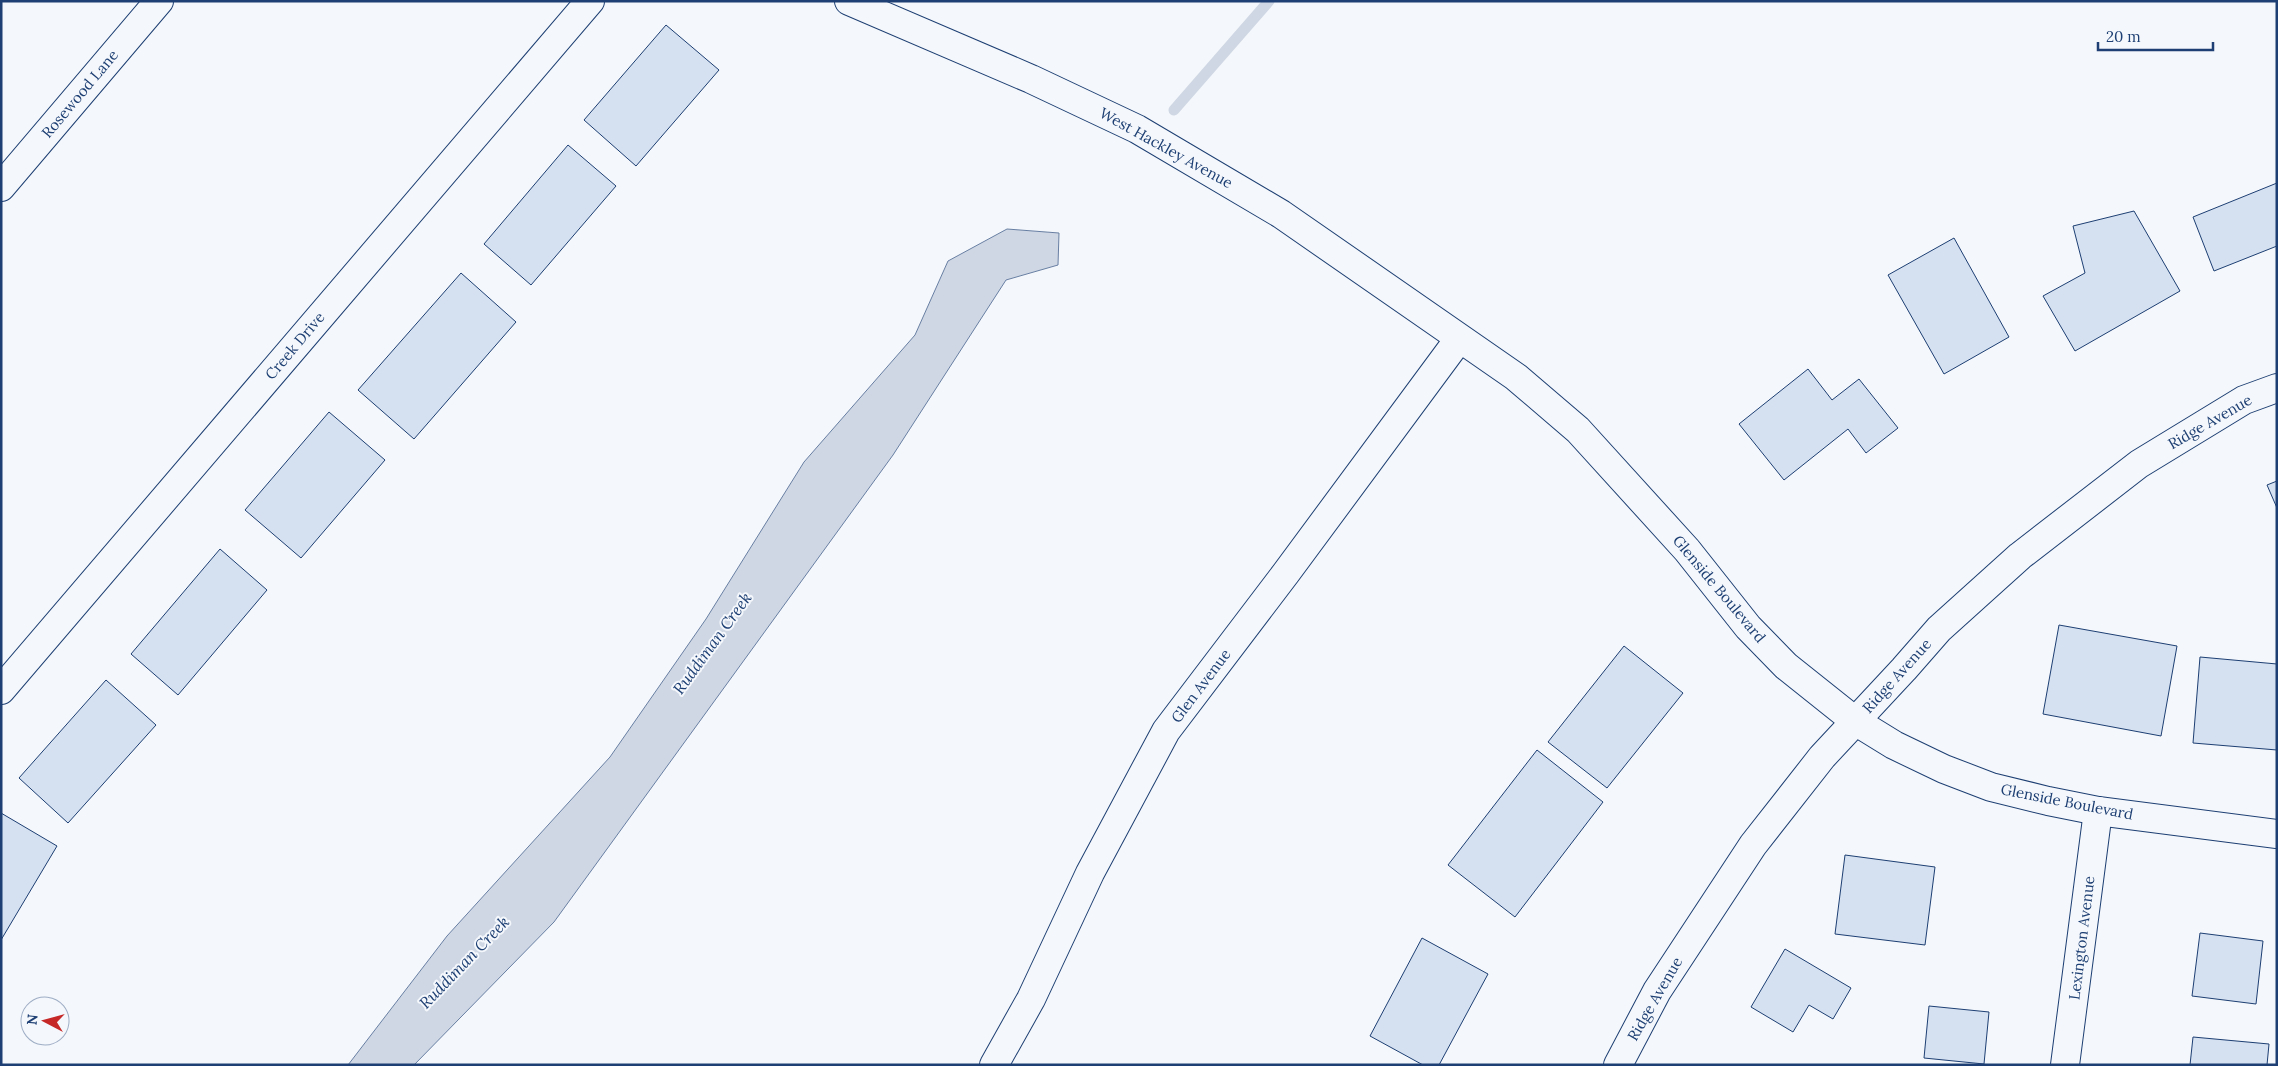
<svg xmlns="http://www.w3.org/2000/svg" width="2278" height="1066" viewBox="0 0 2278 1066" font-family="Lora,serif">
<style>
.water{fill:#cfd7e4;stroke:#687fa3}
.lines{fill:none;stroke-linecap:round;stroke-linejoin:round}
.stream{stroke:#cfd7e4;stroke-width:11}
.building{fill:#d5e0f0;stroke:#1d3f73}
.minor-casing{stroke:#1d3f73;stroke-width:30}
.minor{stroke:#f4f7fb;stroke-width:28}
.labels{text-anchor:middle;stroke-width:4;stroke-linejoin:round;paint-order:stroke}
.street-label{font-size:15px;fill:#1d3f73;stroke:#f4f7fb}
.water-label{font-size:16px;font-style:italic;fill:#1d3f73;stroke:#f4f7fb}
</style>
<rect width="100%" height="100%" fill="#f4f7fb"/>
<!-- water -->
<path class="water" d="M 1007,229 L 1059,233 L 1058,265 L 1006,280 L 893,455 L 554,922 L 414,1065 L 348,1065 L 447,936 L 610,757 L 706,619 L 804,462 L 915,335 L 948,261 Z"/>
<g class="lines">
<!-- stream -->
<path class="stream" d="M 1174,110 L 1269,1"/>
</g>
<!-- building -->
<g class="building">
<path d="M 666,25 L 719,70 L 636,166 L 584,120 Z"/>
<path d="M 568,145 L 616,186 L 531,285 L 484,244 Z"/>
<path d="M 2277,183 L 2277,246 L 2214,271 L 2193,217 Z"/>
<path d="M 2134,211 L 2180,291 L 2075,351 L 2043,296 L 2085,273 L 2073,226 Z"/>
<path d="M 1954,238 L 2009,337 L 1944,374 L 1888,275 Z"/>
<path d="M 461,273 L 516,322 L 414,439 L 358,390 Z"/>
<path d="M 1808,369 L 1832,400 L 1859,379 L 1898,428 L 1866,453 L 1848,429 L 1784,480 L 1739,424 Z"/>
<path d="M 329,412 L 385,460 L 301,558 L 245,510 Z"/>
<path d="M 2277,481 L 2277,508 L 2267,485 Z"/>
<path d="M 220,549 L 267,590 L 178,695 L 131,654 Z"/>
<path d="M 2059,625 L 2177,646 L 2161,736 L 2043,714 Z"/>
<path d="M 1624,646 L 1683,693 L 1607,788 L 1548,742 Z"/>
<path d="M 2200,657 L 2277,664 L 2277,750 L 2193,743 Z"/>
<path d="M 106,680 L 156,725 L 68,823 L 19,778 Z"/>
<path d="M 1537,750 L 1603,802 L 1515,917 L 1448,865 Z"/>
<path d="M 1,813 L 57,846 L 1,940 Z"/>
<path d="M 1845,855 L 1935,867 L 1925,945 L 1835,934 Z"/>
<path d="M 2200,933 L 2263,941 L 2256,1004 L 2192,996 Z"/>
<path d="M 1422,938 L 1488,974 L 1439,1065 L 1423,1065 L 1370,1036 Z"/>
<path d="M 1785,949 L 1851,988 L 1833,1019 L 1809,1005 L 1793,1032 L 1751,1007 Z"/>
<path d="M 1929,1006 L 1989,1012 L 1984,1064 L 1924,1058 Z"/>
<path d="M 2193,1037 L 2269,1044 L 2267,1065 L 2190,1065 Z"/>
</g>
<g class="lines">
<defs>
<g id="minor">
<path d="M 849,1 L 1031,79 L 1137,129 L 1281,214 L 1516,377 L 1578,430 L 1687,550 L 1748,627 L 1786,666 L 1855,721 L 1894,745 L 1944,769 L 1991,787 L 2048,801 L 2098,811 L 2277,834"/>
<path d="M 1,187 L 159,1"/>
<path d="M 1,690 L 590,1"/>
<path d="M 994,1065 L 1031,999 L 1090,873 L 1166,731 L 1286,573 L 1459,339"/>
<path d="M 1618,1065 L 1657,991 L 1753,845 L 1822,757 L 1904,669 L 1939,629 L 2020,556 L 2139,464 L 2244,400 L 2277,388"/>
<path d="M 2065,1065 L 2098,811"/>
</g>
</defs>
<!-- minor casing -->
<use href="#minor" class="minor-casing"/>
<!-- minor -->
<use href="#minor" class="minor"/>
</g>
<g class="labels">
<!-- street labels -->
<g class="street-label">
<text transform="translate(80 94) rotate(-50)" y="5">Rosewood Lane</text>
<text transform="translate(1166 148) rotate(29)" y="5">West Hackley Avenue</text>
<text transform="translate(295 346) rotate(-50)" y="5">Creek Drive</text>
<text transform="translate(2210 422) rotate(-30)" y="5">Ridge Avenue</text>
<text transform="translate(1719 589) rotate(50)" y="5">Glenside Boulevard</text>
<text transform="translate(1897 676) rotate(-48)" y="5">Ridge Avenue</text>
<text transform="translate(1201 686) rotate(-53)" y="5">Glen Avenue</text>
<text transform="translate(2067 802) rotate(11)" y="5">Glenside Boulevard</text>
<text transform="translate(2082 938) rotate(-83)" y="5">Lexington Avenue</text>
<text transform="translate(1655 999) rotate(-60)" y="5">Ridge Avenue</text>
</g>
<!-- water labels -->
<g class="water-label">
<text transform="translate(712 643) rotate(-54)" y="6">Ruddiman Creek</text>
<text transform="translate(464 962) rotate(-46)" y="6">Ruddiman Creek</text>
</g>
</g>
<!-- border -->
<rect width="2278" height="1066" fill="none" stroke="#1d3f73" stroke-width="5"/>
<!-- north arrow -->
<g transform="translate(45 1021) rotate(276)"><circle r="24" fill="#f4f7fb" stroke="#9eadc5"/>
<path d="M0-4L9 19L0 12L-9 19Z" fill="#c62828"/>
<text y="-8" font-size="14" font-weight="bold" text-anchor="middle" fill="#1d3f73">N</text>
</g>
<!-- scale -->
<path d="M2098 42v8h115v-8" fill="none" stroke="#1d3f73" stroke-width="2.5"/>
<text x="2106" y="42" font-size="15" fill="#1d3f73" stroke="#f4f7fb" stroke-width="4" paint-order="stroke">20 m</text>
</svg>
